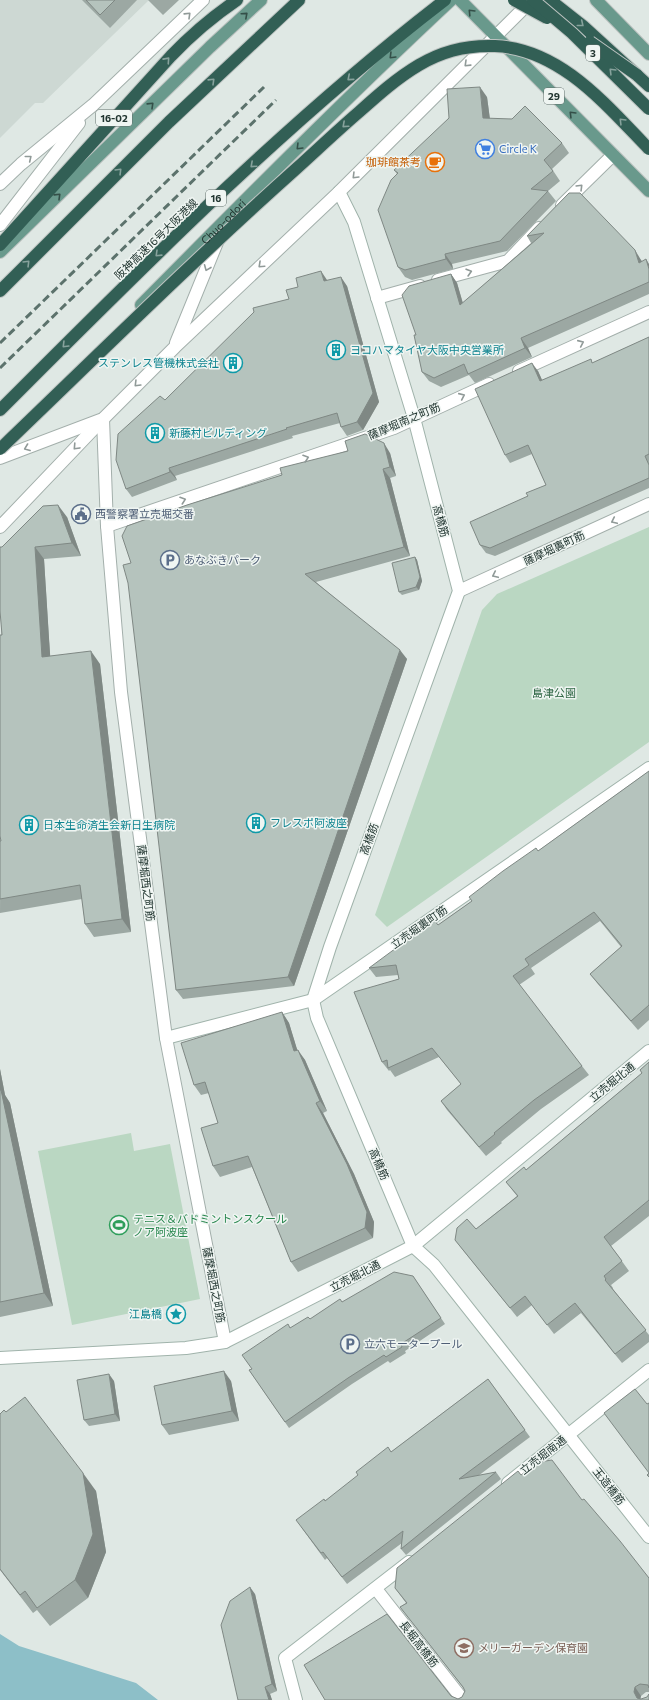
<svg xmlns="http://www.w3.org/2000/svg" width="649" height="1700" viewBox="0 0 649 1700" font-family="Commissioner,'Noto Sans JP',sans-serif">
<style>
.built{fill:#cdd8d3}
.green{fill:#bad7c2}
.water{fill:#8dbfc8}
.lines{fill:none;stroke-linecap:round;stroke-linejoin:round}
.lane-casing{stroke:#a3afab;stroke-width:14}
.street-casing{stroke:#a3afab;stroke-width:14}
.secondary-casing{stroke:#a0b3ab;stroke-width:14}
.primary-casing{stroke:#bdc3c1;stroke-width:14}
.highway-casing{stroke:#bdc3c1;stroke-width:14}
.lane{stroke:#fff;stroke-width:12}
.street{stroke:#fff;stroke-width:12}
.secondary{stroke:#fff;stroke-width:12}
.primary{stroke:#69998c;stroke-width:12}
.highway{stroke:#325f55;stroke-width:12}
.rail{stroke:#5c726c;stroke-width:3;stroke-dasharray:8 4;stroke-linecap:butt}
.highway-bridge-casing{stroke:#bdc3c1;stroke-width:14;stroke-linecap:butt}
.highway-bridge{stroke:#325f55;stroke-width:12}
.wall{fill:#9ca8a3}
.shaded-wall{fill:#7f8884}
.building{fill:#b5c3bd;stroke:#7f8884}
.oneway{stroke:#344f48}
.oneway2{stroke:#909a98}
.oneway3{stroke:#87a29c}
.labels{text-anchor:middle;stroke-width:3;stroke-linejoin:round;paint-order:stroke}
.shield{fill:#eff5f2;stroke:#606f6b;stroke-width:1}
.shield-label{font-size:10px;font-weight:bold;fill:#223631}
.shop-label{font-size:11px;fill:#366cbe;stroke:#eff5f2;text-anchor:start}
.food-label{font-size:11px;fill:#c56008;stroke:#eff5f2;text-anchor:end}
.street-label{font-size:11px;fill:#223631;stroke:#eff5f2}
.culture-label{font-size:11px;fill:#0d838f;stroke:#eff5f2;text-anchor:start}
.service-label{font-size:11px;fill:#4e5e75;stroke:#eff5f2;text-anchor:start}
.park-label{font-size:11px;fill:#316846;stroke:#eff5f2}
.leisure-label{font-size:11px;fill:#27864d;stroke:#eff5f2;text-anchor:start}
.education-label{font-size:11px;fill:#785e54;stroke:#eff5f2;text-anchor:start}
</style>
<rect width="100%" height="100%" fill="#dfe8e4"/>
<!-- built -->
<path class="built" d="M 0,0 L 149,0 L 43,103 L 35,103 L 0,138 Z"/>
<!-- green -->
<g class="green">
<path d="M 649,527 L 649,742 L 387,927 L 375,915 L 482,610 L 497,594 Z"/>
<path d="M 131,1133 L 134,1151 L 170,1144 L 200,1299 L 72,1325 L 38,1151 Z"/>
</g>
<!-- water -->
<path class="water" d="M 0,1634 L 19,1646 L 136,1683 L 158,1700 L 0,1700 Z"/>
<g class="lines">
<defs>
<g id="lane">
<path d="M 562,205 L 613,155"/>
<path d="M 438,280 L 508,261 L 539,228"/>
<path d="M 377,298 L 420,286"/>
</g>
<g id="street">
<path d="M 0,184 L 21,164 L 93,105 L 203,0"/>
<path d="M 0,225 L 79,123"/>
<path d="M 176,343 L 218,240"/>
<path d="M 519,371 L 649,312"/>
<path d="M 103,419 L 107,526 L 121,692 L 166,1038 L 225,1342"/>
<path d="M 0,458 L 100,420"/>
<path d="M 107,526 L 394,428 L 489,384"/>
<path d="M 0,527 L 103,419 L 175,347 L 339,192 L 532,0"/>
<path d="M 459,591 L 649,504"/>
<path d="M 376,1589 L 463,1700"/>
</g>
<g id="secondary">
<path d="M 339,192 L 354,222 L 414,418 L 459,591 L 330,947 L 313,1000 L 317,1018 L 413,1246 L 434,1265 L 649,1537"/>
<path d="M 166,1038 L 313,1000 L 649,768"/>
<path d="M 0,1358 L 186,1348 L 225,1342 L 413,1246 L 649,1051"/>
<path d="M 508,1483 L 649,1370"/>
<path d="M 296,1700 L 285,1658 L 409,1562"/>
</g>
<g id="primary">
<path d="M 460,0 L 649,191"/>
<path d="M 596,0 L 649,54"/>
<path d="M 0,252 L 210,47 L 261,0"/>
<path id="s1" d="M 141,305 C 243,202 345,99 451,0"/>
</g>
<g id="highway">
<path d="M 550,0 L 583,26 L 649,86"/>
<path d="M 0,245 L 171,56 C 191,35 212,17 237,0"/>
<path d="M 0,291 L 169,122 L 299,0"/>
<path d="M 0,410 C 142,268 285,123 445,0"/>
</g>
</defs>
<!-- lane casing -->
<use href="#lane" class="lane-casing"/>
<!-- street casing -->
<use href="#street" class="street-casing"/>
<!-- secondary casing -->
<use href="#secondary" class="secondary-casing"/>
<!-- primary casing -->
<use href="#primary" class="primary-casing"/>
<!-- highway casing -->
<use href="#highway" class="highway-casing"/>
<!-- lane -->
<use href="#lane" class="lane"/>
<!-- street -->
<use href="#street" class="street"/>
<!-- secondary -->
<use href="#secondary" class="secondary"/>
<!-- primary -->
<use href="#primary" class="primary"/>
<!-- highway -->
<use href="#highway" class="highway"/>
<!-- rail -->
<g class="rail">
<path d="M 0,343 L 264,87"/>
<path d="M 0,368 L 276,100"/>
</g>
<defs>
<g id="highway-bridge">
<path d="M 514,0 L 547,18"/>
<path d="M 533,0 L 572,33 L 649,109"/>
<path d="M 590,42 L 637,75"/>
<path d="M 0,449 C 98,355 195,259 297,168 C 318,149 338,130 359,112 C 378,95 397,78 419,65 C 442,51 469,45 495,46 C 561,49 606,105 649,149"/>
</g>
</defs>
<!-- highway-bridge casing -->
<use href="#highway-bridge" class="highway-bridge-casing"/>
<!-- highway-bridge -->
<use href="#highway-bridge" class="highway-bridge"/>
</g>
<!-- wall -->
<g class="wall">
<path d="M 82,0 L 137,0 L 110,28 Z"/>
<path d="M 148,0 L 179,0 L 163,15 Z"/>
<path d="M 487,97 L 490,119 L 562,143 L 569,153 L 552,169 L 560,181 L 548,191 L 556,201 L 507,251 L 452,264 L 453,269 L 412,280 L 405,277 L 398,267 L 397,174 L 394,170 Z"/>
<path d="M 569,193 L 641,260 L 642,261 L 649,264 L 649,294 L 528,348 L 532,357 L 475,383 L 469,375 L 441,387 L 429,381 L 422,372 L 416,335 L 451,274 L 457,283 L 463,303 L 531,243 L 527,236 Z"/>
<path d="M 327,280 L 347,286 L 379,402 L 363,430 L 347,436 L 341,427 L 340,423 L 292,436 L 293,438 L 175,476 L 177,480 L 132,497 L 126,489 L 165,400 L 289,299 Z"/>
<path d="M 649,337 L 649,488 L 495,556 L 486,553 L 480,545 L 528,496 L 546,485 L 532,454 L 510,463 L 505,455 L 538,371 L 542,380 L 593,363 Z"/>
<path d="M 390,453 L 396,476 L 390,478 L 410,556 L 316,582 L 407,659 L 294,986 L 183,999 L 176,990 L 131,563 Z"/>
<path d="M 67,517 L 81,556 L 44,559 L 50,656 L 100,664 L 131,932 L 94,937 L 85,924 L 82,899 L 0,913 L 2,547 Z"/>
<path d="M 415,557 L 417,560 L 422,581 L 419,590 L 402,595 L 399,592 Z"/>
<path d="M 649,771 L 649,1020 L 638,1030 L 597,983 L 590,974 L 621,947 L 600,921 L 531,968 L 535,974 L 519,985 L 589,1075 L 541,1109 L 501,1142 L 502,1143 L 486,1156 L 447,1110 L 441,1101 L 461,1084 L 439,1057 L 395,1077 L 390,1070 L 389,1071 L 382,1062 L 399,979 L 398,975 L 376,977 L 369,968 L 438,925 L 472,901 L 538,851 Z"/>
<path d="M 282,1012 L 289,1023 L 297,1050 L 305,1060 L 327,1111 L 323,1113 L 354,1174 L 374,1222 L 373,1238 L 298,1272 L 291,1262 L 252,1167 L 220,1177 L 213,1166 L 218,1123 L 209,1093 L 201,1095 L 194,1085 Z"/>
<path d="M 649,1062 L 649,1216 L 611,1246 L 629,1271 L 611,1285 L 613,1288 L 613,1289 L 649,1335 L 649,1342 L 622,1363 L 581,1313 L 554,1334 L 532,1305 L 517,1317 L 462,1249 L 455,1240 L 476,1229 L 517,1196 L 506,1182 L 526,1170 L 642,1073 L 640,1070 Z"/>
<path d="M 0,1069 L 5,1095 L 10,1103 L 53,1306 L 0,1317 Z"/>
<path d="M 413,1276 L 445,1324 L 405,1351 L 406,1353 L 390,1363 L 388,1361 L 352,1384 L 289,1428 L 249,1370 L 252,1369 L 290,1328 Z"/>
<path d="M 488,1379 L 530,1437 L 478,1476 L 496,1472 L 501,1479 L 406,1555 L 401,1549 L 402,1543 L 347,1584 L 327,1558 L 325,1560 L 301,1527 L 325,1501 L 391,1452 Z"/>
<path d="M 114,1381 L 120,1421 L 89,1426 L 84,1420 Z"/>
<path d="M 231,1381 L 239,1421 L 169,1435 L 162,1425 Z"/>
<path d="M 6,1412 L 96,1491 L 106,1552 L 88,1598 L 50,1626 L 37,1610 L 33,1613 L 0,1570 L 0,1414 Z"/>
<path d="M 521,1475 L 582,1500 L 649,1578 L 649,1692 L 646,1692 L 641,1696 L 640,1699 L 649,1700 L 325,1700 L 451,1696 L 458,1699 L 462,1697 L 465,1691 L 464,1689 L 400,1607 L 406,1603 L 395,1588 Z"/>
<path d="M 255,1594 L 277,1691 L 270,1694 L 272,1700 L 238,1700 Z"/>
</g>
<!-- shaded-wall -->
<g class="shaded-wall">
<path d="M 480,87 L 487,97 L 491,128 L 483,118 Z"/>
<path d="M 635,250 L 641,260 L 646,272 L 639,263 Z"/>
<path d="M 445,254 L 452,264 L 453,269 L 446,259 Z"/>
<path d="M 646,259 L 649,264 L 649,269 Z"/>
<path d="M 321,271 L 327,280 L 330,290 L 324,281 Z"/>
<path d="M 451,274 L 457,283 L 466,315 L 460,305 Z"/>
<path d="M 341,277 L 347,286 L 379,402 L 363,430 L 357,422 Z"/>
<path d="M 521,338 L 528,348 L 532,357 L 525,348 Z"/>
<path d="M 532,363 L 538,371 L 546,389 L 540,381 Z"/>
<path d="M 384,443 L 390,453 L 396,476 L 390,467 Z"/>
<path d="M 169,468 L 175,476 L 177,480 L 170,472 Z"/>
<path d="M 383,469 L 390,478 L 410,556 L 404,547 Z"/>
<path d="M 58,505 L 67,517 L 81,556 L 72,543 Z"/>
<path d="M 35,547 L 44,559 L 51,669 L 42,657 Z"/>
<path d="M 415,557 L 417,560 L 422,581 L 419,590 L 416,587 Z"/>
<path d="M 400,650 L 407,659 L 294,986 L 288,977 Z"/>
<path d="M 91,651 L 100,664 L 131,932 L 122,919 Z"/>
<path d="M 282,1012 L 289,1023 L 301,1062 L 294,1051 Z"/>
<path d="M 298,1050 L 305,1060 L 327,1111 L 320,1101 Z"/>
<path d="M 0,1069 L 5,1095 L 10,1103 L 53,1306 L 44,1293 L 0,1094 Z"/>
<path d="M 316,1103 L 323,1113 L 354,1174 L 374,1222 L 373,1238 L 365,1228 Z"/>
<path d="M 224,1371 L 231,1381 L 239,1421 L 232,1411 Z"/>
<path d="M 109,1374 L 114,1381 L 120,1421 L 115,1414 Z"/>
<path d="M 83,1473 L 96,1491 L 106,1552 L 88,1598 L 75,1580 Z"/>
<path d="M 250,1587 L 255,1594 L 277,1691 L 272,1684 Z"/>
<path d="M 265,1687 L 270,1694 L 272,1700 L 269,1700 Z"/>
<path d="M 635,1687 L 641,1696 L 640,1700 L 638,1700 L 634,1692 Z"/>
</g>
<!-- building -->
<g class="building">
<path d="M 86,0 L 115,0 L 100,15 Z"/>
<path d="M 480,87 L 483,118 L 512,119 L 525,106 L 562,143 L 544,160 L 553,171 L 531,189 L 548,191 L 500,241 L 445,254 L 446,259 L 405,270 L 398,267 L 378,210 L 391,180 L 398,173 L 394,170 L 449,118 L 447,89 Z"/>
<path d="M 569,193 L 580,193 L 635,250 L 639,263 L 646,259 L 649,269 L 649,282 L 521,338 L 525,348 L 468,374 L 464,364 L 434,378 L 422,372 L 414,335 L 416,335 L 402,295 L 409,286 L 451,274 L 460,305 L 544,233 L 527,236 Z"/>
<path d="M 321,271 L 324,281 L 341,277 L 373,393 L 357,422 L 341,427 L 337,413 L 286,428 L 287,429 L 169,468 L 170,472 L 126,489 L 116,460 L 118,434 L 160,396 L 165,400 L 254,312 L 253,308 L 289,299 L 286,290 L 298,287 L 296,278 Z"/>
<path d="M 649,337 L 649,454 L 645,456 L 649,465 L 649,478 L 490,548 L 480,545 L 470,522 L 528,496 L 526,493 L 546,485 L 528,445 L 505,455 L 475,389 L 532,363 L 540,381 L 591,359 L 592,363 Z"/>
<path d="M 365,434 L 384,443 L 390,467 L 383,469 L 404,547 L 305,574 L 400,650 L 288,977 L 176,990 L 128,583 L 123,565 L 131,563 L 122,536 L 127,526 L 187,505 L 282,475 L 280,468 L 348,451 L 345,441 Z"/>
<path d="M 58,505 L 72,543 L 35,547 L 42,657 L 91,651 L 122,919 L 85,924 L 80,885 L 0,899 L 0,841 L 1,841 L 0,836 L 0,635 L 2,635 L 0,611 L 0,547 L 2,547 L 43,506 Z"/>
<path d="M 415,557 L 420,577 L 416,587 L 399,592 L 392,563 Z"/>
<path d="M 649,771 L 649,1005 L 631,1021 L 590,974 L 622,946 L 594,912 L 525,959 L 529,965 L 513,976 L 582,1066 L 534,1100 L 494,1133 L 495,1134 L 479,1147 L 441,1101 L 461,1084 L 432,1048 L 388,1068 L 387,1060 L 382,1062 L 354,992 L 399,979 L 396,965 L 369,968 L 434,920 L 438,925 L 472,901 L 469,897 L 503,871 L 536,848 L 538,851 Z"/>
<path d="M 282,1012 L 294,1051 L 298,1050 L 320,1101 L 316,1103 L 347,1164 L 367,1212 L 365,1228 L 291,1262 L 248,1156 L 213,1166 L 201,1128 L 218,1123 L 205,1082 L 194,1085 L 181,1043 Z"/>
<path d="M 649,1062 L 649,1200 L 604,1237 L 622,1261 L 604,1276 L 606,1279 L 605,1280 L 646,1330 L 615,1354 L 575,1303 L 547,1325 L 525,1296 L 510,1308 L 455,1240 L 457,1228 L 467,1219 L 476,1229 L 518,1196 L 506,1182 L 524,1167 L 526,1170 L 617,1094 L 642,1073 L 640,1070 Z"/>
<path d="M 0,1090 L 1,1090 L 44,1293 L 0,1302 Z"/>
<path d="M 394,1272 L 413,1276 L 441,1318 L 401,1344 L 402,1347 L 386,1357 L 384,1355 L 348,1378 L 285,1422 L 249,1370 L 252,1369 L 242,1355 L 288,1324 L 290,1328 L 308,1317 L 310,1319 L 340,1299 L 342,1302 Z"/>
<path d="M 224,1371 L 232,1411 L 162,1425 L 154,1386 Z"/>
<path d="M 109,1374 L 115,1414 L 84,1420 L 77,1380 Z"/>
<path d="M 488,1379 L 525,1430 L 459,1479 L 496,1472 L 401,1549 L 403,1531 L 342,1577 L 323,1552 L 321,1553 L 296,1520 L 324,1499 L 325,1501 L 358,1475 L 356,1472 L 388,1447 L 391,1452 Z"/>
<path d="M 635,1389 L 647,1404 L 649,1403 L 649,1477 L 647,1475 L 649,1473 L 604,1413 Z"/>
<path d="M 25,1397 L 83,1473 L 93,1534 L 75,1580 L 37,1608 L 25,1591 L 20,1595 L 0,1569 L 0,1414 L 4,1410 L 6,1412 Z"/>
<path d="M 552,1460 L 582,1500 L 584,1499 L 620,1541 L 649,1578 L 649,1688 L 648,1685 L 640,1684 L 635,1687 L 634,1692 L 637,1698 L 641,1699 L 647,1697 L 649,1694 L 649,1700 L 325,1700 L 304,1665 L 387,1614 L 451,1696 L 458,1699 L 462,1697 L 465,1691 L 463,1687 L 400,1607 L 407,1603 L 395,1588 L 397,1568 L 518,1471 L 521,1475 L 539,1462 Z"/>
<path d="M 250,1587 L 272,1684 L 265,1687 L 269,1700 L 238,1700 L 221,1625 L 230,1601 Z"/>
</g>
<!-- one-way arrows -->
<defs><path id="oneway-chevron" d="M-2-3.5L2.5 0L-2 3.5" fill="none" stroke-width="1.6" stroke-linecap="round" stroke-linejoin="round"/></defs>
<g class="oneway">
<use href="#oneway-chevron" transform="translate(471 12) rotate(-134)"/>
<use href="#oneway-chevron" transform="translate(245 15) rotate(-42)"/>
<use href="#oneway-chevron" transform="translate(392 56) rotate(135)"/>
<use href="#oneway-chevron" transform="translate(151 105) rotate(-44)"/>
<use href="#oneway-chevron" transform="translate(572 114) rotate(-135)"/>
<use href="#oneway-chevron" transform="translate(299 147) rotate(135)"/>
<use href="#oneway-chevron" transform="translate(58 196) rotate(-44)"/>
</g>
<g class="oneway2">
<use href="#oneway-chevron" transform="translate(188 15) rotate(-44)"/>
<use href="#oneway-chevron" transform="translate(467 64) rotate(136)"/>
<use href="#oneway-chevron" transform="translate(29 158) rotate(-39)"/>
<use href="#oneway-chevron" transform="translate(355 176) rotate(135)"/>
<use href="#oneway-chevron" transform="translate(580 187) rotate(-45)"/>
<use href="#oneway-chevron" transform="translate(261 265) rotate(137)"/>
<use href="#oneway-chevron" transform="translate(207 268) rotate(112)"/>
<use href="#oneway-chevron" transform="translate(469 272) rotate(-16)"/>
<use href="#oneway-chevron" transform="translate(581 343) rotate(-24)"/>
<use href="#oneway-chevron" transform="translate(137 384) rotate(135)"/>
<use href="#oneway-chevron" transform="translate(462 396) rotate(-24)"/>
<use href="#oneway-chevron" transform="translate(76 447) rotate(133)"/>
<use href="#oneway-chevron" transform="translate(27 448) rotate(159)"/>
<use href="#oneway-chevron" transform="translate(306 458) rotate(-19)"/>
<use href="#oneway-chevron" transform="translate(183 500) rotate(-19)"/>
<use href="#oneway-chevron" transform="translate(614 521) rotate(155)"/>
<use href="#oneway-chevron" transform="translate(495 575) rotate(155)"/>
</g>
<g class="oneway3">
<use href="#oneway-chevron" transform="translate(581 24) rotate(39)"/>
<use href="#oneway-chevron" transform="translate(167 60) rotate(-48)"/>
<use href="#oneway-chevron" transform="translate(612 71) rotate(-135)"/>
<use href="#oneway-chevron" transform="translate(350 78) rotate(139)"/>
<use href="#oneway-chevron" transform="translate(212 81) rotate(-44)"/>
<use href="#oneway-chevron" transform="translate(622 121) rotate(-135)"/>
<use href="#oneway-chevron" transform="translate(345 125) rotate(138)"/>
<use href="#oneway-chevron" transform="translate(253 165) rotate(138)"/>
<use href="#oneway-chevron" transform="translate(119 171) rotate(-45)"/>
<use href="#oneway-chevron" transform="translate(158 254) rotate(136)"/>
<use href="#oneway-chevron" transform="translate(27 263) rotate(-45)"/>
<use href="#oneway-chevron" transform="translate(65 345) rotate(135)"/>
</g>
<!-- icons -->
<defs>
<symbol id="supermarket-ring" viewBox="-11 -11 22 22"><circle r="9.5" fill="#eff5f2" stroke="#3f7fe0" stroke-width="1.5"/><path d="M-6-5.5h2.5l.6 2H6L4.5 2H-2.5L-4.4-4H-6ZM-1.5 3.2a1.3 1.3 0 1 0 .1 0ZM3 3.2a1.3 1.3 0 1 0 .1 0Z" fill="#3f7fe0"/></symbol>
<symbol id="cafe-ring" viewBox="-11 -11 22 22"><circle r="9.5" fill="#eff5f2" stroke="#e8710a" stroke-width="1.5"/><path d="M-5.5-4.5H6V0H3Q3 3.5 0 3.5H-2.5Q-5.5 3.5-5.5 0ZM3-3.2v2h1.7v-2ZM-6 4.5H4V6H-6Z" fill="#e8710a"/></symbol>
<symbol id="building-ring" viewBox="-11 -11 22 22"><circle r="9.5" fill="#eff5f2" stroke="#0f9aa8" stroke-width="1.5"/><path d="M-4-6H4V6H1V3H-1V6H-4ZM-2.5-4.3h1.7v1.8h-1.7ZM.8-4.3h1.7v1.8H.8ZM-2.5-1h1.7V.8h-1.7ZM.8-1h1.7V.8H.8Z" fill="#0f9aa8"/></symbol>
<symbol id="civic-ring" viewBox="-11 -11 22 22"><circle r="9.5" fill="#eff5f2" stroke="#5c6f8a" stroke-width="1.5"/><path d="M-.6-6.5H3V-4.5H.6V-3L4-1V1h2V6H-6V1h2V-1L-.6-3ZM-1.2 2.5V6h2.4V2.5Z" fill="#5c6f8a"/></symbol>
<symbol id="parking-ring" viewBox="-11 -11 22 22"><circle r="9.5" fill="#eff5f2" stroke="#5c6f8a" stroke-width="1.5"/><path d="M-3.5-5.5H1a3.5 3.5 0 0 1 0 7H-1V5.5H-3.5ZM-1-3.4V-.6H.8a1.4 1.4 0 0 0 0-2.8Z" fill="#5c6f8a"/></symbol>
<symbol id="stadium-ring" viewBox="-11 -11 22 22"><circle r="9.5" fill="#eff5f2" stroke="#2e9e5b" stroke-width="1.5"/><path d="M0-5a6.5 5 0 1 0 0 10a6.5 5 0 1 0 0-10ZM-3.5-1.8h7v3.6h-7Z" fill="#2e9e5b"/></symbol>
<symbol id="sight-ring" viewBox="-11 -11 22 22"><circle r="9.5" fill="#eff5f2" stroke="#0f9aa8" stroke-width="1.5"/><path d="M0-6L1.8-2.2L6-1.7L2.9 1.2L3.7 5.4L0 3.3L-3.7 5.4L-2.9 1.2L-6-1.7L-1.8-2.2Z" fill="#0f9aa8"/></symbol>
<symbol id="school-ring" viewBox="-11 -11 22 22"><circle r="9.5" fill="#eff5f2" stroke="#8d6e63" stroke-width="1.5"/><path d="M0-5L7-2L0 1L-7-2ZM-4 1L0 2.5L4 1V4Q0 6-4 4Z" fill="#8d6e63"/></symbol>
</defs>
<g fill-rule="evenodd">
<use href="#supermarket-ring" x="474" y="138" width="22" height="22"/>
<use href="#cafe-ring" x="424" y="151" width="22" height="22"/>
<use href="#building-ring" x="325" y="339" width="22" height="22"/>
<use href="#building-ring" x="222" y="352" width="22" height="22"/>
<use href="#building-ring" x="144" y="422" width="22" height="22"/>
<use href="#civic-ring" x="70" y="503" width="22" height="22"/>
<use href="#parking-ring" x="159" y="549" width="22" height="22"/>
<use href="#building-ring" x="245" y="812" width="22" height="22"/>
<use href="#building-ring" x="18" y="814" width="22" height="22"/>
<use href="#stadium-ring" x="108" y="1214" width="22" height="22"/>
<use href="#sight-ring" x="165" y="1303" width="22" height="22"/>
<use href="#parking-ring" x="339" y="1333" width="22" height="22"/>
<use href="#school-ring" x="453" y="1637" width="22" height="22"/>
</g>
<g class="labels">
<!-- shield labels -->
<g class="shield">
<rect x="586" y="45" width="14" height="16" rx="3"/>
<rect x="544" y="88" width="20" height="16" rx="3"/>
<rect x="96" y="110" width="36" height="16" rx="3"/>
<rect x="206" y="190" width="20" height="16" rx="3"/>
</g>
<g class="shield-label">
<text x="593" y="57">3</text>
<text x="554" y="100">29</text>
<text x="114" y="122">16-02</text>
<text x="216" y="202">16</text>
</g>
<!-- shop labels -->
<g class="shop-label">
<text x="499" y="153">Circle K</text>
</g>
<!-- food labels -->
<g class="food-label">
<text x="421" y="166">珈琲館茶考</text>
</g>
<!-- street labels -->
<g class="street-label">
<text dy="4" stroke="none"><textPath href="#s1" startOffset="117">Chuo-odori</textPath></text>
<text transform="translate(156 239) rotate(-44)" y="4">阪神高速16号大阪港線</text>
<text transform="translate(404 421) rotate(-23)" y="4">薩摩堀南之町筋</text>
<text transform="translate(441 521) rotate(75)" y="4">高橋筋</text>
<text transform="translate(554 548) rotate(-25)" y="4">薩摩堀裏町筋</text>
<text transform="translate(369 839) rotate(-70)" y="4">高橋筋</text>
<text transform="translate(146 883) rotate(83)" y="4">薩摩堀西之町筋</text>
<text transform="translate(419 927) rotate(-35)" y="4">立売堀裏町筋</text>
<text transform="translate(612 1082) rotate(-39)" y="4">立売堀北通</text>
<text transform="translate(379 1164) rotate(67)" y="4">高橋筋</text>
<text transform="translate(355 1276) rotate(-27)" y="4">立売堀北通</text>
<text transform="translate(214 1285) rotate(79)" y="4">薩摩堀西之町筋</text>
<text transform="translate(543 1455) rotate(-38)" y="4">立売堀南通</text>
<text transform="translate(609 1486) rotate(52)" y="4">玉造橋筋</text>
<text transform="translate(419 1644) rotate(52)" y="4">長堀高橋筋</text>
</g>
<!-- culture labels -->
<g class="culture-label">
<text x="350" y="354">ヨコハマタイヤ大阪中央営業所</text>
<text x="219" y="367" text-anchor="end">ステンレス管機株式会社</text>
<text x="169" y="437">新藤村ビルディング</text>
<text x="270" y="827">フレスポ阿波座</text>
<text x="43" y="829">日本生命済生会新日生病院</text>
<text x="162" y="1318" text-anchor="end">江島橋</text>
</g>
<!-- service labels -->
<g class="service-label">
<text x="95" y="518">西警察署立売堀交番</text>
<text x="184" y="564">あなぶきパーク</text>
<text x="364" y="1348">立六モータープール</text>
</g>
<!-- park labels -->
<g class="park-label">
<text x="554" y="697">島津公園</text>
</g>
<!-- leisure labels -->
<g class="leisure-label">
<text x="133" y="1223">テニス＆バドミントンスクール<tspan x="133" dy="13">ノア阿波座</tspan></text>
</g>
<!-- education labels -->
<g class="education-label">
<text x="478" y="1652">メリーガーデン保育園</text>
</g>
</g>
</svg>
